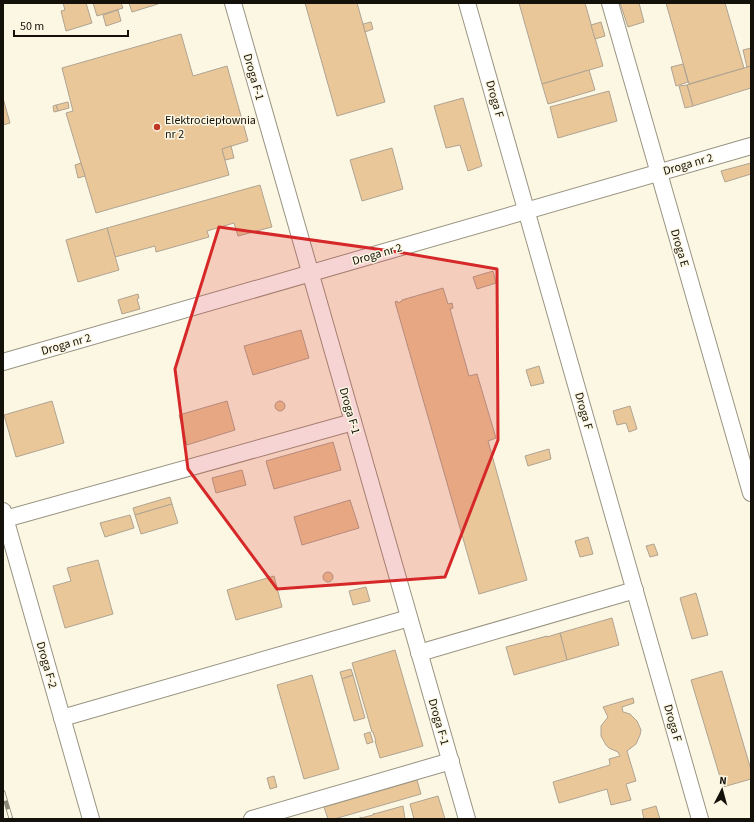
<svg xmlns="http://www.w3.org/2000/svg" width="754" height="822" viewBox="0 0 754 822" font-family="'Source Sans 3',sans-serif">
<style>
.building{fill:#eac799;stroke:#afa392}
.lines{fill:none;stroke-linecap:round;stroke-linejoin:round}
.minor-casing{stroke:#999482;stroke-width:18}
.minor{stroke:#fff;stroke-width:16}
.rail-casing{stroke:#8c897b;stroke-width:4.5}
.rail{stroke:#fcf7e3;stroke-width:3;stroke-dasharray:9;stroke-linecap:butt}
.marked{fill:#d62828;fill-opacity:0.2;stroke:#d62828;stroke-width:3;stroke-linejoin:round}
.poi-dot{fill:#c23624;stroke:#fcf7e3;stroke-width:1.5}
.labels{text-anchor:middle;stroke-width:3;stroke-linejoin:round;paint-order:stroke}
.street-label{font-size:12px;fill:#13110a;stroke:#fcf7e3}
.poi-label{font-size:12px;fill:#13110a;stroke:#fcf7e3;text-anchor:start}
</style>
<rect width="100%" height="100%" fill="#fcf7e3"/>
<!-- building -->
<g class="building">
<path d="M 63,3 L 86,3 L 92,23 L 66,31 L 61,11 L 65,10 Z"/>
<path d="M 93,3 L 121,3 L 123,8 L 97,16 Z"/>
<path d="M 129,3 L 157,3 L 158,4 L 132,12 Z"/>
<path d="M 305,3 L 357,3 L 385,102 L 337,116 Z"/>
<path d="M 519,3 L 585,3 L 603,66 L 542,84 Z"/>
<path d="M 620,3 L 639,3 L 644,22 L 628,27 Z"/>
<path d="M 666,3 L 725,3 L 744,68 L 689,84 Z"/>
<path d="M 118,10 L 121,21 L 106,26 L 103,15 Z"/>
<path d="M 371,22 L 373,29 L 365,32 L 363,24 Z"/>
<path d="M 601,22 L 605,36 L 595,39 L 591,25 Z"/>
<path d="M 181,34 L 193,76 L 227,66 L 248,141 L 222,149 L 229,175 L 96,213 L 66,113 L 73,111 L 62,68 Z"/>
<path d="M 751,48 L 751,66 L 747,67 L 743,50 Z"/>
<path d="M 683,64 L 688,82 L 676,86 L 671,67 Z"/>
<path d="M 751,66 L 751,88 L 693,106 L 687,85 Z"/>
<path d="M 589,70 L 595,90 L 548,104 L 542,84 Z"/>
<path d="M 687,85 L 693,106 L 685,108 L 679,86 Z"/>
<path d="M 609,91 L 617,121 L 558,138 L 550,107 Z"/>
<path d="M 3,98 L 10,123 L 3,125 Z"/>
<path d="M 463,98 L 482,166 L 468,171 L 460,145 L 446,148 L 434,106 Z"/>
<path d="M 68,102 L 69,108 L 58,111 L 56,105 Z"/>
<path d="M 56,105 L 58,111 L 54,112 L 53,106 Z"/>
<path d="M 231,146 L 234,158 L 225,160 L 222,149 Z"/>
<path d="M 392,148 L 403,189 L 362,201 L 350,160 Z"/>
<path d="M 81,163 L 85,176 L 78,178 L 75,165 Z"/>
<path d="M 751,163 L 751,174 L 725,182 L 721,171 Z"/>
<path d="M 260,185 L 272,227 L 238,236 L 234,223 L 207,231 L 209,237 L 156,252 L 155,246 L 115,257 L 107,228 Z"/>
<path d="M 107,228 L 119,270 L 78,282 L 66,240 Z"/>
<path d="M 493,271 L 496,283 L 477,289 L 473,277 Z"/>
<path d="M 443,288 L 448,304 L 452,303 L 453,308 L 450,309 L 469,376 L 477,374 L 496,438 L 488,441 L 527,580 L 479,594 L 395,302 L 397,301 L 398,303 L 402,301 L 402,300 Z"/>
<path d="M 138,294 L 139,298 L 137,299 L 140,309 L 122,314 L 118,300 Z"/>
<path d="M 301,330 L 309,358 L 253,375 L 244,346 Z"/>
<path d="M 539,366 L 544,383 L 531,386 L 526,370 Z"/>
<path d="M 52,401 L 64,443 L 16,457 L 4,415 Z"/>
<path d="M 227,401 L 235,430 L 187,445 L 179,415 Z"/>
<circle cx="280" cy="406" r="5"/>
<path d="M 630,406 L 637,429 L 629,432 L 626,423 L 617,425 L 613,411 Z"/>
<path d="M 333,442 L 341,470 L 274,489 L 266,461 Z"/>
<path d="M 549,449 L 551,459 L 528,466 L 525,456 Z"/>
<path d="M 242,470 L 246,485 L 216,493 L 212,478 Z"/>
<path d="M 170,497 L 172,504 L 135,515 L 133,508 Z"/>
<path d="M 350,500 L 359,528 L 302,545 L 294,517 Z"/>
<path d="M 172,504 L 178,523 L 141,534 L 135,515 Z"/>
<path d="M 130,515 L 134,528 L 105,537 L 100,523 Z"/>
<path d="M 588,537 L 593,554 L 580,557 L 575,541 Z"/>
<path d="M 654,544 L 658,555 L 650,557 L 646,546 Z"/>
<path d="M 98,560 L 113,614 L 65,628 L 53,586 L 71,581 L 67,568 Z"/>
<circle cx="328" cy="577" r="5"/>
<path d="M 274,576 L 282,607 L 236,620 L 227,590 Z"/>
<path d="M 366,587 L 370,601 L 353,605 L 349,591 Z"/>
<path d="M 696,593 L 708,635 L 692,639 L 680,598 Z"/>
<path d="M 612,618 L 619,645 L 567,660 L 560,633 Z"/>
<path d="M 560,633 L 567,660 L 514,675 L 506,647 L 547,636 L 547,637 Z"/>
<path d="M 395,650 L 423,746 L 380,758 L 375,741 L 376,741 L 373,732 L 372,732 L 352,663 Z"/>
<path d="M 351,669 L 353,675 L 342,679 L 340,672 Z"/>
<path d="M 722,671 L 751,770 L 751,779 L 723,787 L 691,680 Z"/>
<path d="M 312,675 L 339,769 L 304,779 L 277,685 Z"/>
<path d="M 353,675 L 365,718 L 354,721 L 342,679 Z"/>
<path d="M 633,698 L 634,703 L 622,707 L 623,712 L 630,714 L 637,721 L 641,730 L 640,735 L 636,744 L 627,751 L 636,781 L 626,784 L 631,800 L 611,805 L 607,789 L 559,803 L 553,782 L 610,765 L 609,759 L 620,756 L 618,752 L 609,748 L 606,745 L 601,736 L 601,726 L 608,717 L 603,707 Z"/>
<path d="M 370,732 L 373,742 L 367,744 L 364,734 Z"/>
<path d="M 274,776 L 277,787 L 270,789 L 267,778 Z"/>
<path d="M 417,780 L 421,794 L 334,819 L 328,819 L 324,807 Z"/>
<path d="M 438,796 L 445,819 L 414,819 L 410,804 Z"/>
<path d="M 403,806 L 405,819 L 358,819 L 361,817 L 361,818 L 373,815 L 374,813 L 374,814 Z"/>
<path d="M 656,806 L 660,819 L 644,819 L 642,810 Z"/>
</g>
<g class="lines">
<defs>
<g id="minor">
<path d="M 233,3 L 467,819"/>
<path d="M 467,3 L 700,819"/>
<path d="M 610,3 L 751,493"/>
<path d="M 3,362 L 751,146"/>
<path d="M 3,511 L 91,819"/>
<path d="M 5,519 L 353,422"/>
<path d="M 419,653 L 635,590"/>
<path d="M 62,718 L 409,618"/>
<path d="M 252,819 L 451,761"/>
</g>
</defs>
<!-- minor casing -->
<use href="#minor" class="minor-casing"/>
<!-- minor -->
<use href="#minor" class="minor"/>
<defs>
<path id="rail" d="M 3,792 L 11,819"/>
</defs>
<!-- rail casing -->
<use href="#rail" class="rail-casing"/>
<!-- rail -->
<use href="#rail" class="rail"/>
</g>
<!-- marked area -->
<path class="marked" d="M 219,227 L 398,252 L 497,269 L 498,440 L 445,577 L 277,589 L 188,469 L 175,369 Z"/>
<!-- markers -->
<circle class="poi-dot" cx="157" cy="127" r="4"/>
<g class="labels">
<!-- street labels -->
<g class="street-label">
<text transform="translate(254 77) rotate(74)" y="4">Droga F-1</text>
<text transform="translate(495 99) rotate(74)" y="4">Droga F</text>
<text transform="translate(688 164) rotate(-16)" y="4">Droga nr 2</text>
<text transform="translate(680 248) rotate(74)" y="4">Droga E</text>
<text transform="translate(377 254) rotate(-16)" y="4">Droga nr 2</text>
<text transform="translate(66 344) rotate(-16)" y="4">Droga nr 2</text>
<text transform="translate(350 411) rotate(74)" y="4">Droga F-1</text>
<text transform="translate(584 411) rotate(74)" y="4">Droga F</text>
<text transform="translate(47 665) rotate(74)" y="4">Droga F-2</text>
<text transform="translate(439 722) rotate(74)" y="4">Droga F-1</text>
<text transform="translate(673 723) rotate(74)" y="4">Droga F</text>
</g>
<!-- poi labels -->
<g class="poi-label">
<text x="165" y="124">Elektrociepłownia<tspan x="165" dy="14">nr 2</tspan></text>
</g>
</g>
<!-- border -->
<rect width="754" height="822" fill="none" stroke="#13110a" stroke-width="8"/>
<!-- north arrow -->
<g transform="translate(722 790) rotate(6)" stroke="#fcf7e3" stroke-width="3" paint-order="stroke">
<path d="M0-3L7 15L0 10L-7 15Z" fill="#13110a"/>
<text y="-6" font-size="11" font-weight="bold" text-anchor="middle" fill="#13110a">N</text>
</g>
<!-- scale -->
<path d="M14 30v6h114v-6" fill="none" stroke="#13110a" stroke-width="2"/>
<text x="20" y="30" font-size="12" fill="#13110a" stroke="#fcf7e3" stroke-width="3" paint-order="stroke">50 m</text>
</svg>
